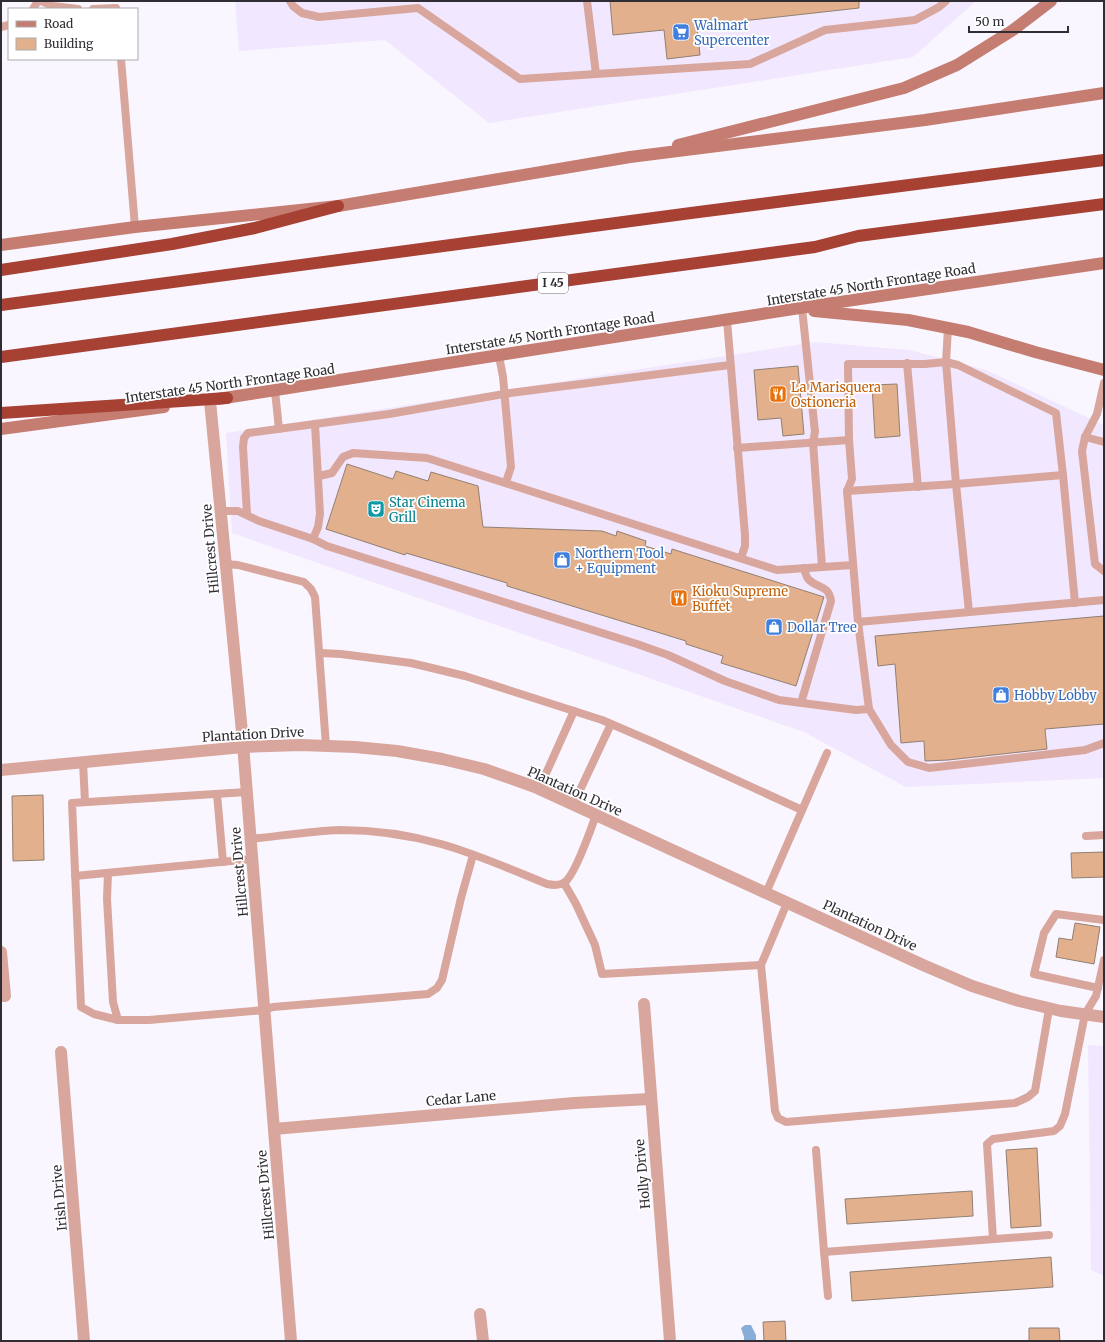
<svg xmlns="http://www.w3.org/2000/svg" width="1105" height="1342" viewBox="0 0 1105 1342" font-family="Merriweather,serif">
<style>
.built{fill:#f1e7fe}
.water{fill:#88add9}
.building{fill:#e2b08c;stroke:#927f72}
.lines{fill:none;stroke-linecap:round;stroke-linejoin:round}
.service{stroke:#d8a69d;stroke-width:8}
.minor{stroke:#d8a69d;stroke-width:12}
.tertiary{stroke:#d8a69d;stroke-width:12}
.secondary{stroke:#c57c71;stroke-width:12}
.motorway{stroke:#a64134;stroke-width:12}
.labels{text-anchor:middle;stroke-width:3.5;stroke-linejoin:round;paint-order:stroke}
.shield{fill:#fff;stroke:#6f6c72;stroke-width:1}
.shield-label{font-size:12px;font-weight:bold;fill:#312d35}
.shop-label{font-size:13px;fill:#366cbe;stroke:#fff;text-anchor:start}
.street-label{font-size:13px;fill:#312d35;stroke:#fff}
.food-label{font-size:13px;fill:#c56008;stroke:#fff;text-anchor:start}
.culture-label{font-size:13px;fill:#0d838f;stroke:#fff;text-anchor:start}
</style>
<rect width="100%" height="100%" fill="#faf6ff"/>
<!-- built -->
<g class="built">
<path d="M 235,1 L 976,1 L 913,57 L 489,123 L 385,40 L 239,51 Z"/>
<path d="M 816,342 L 909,350 L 986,370 L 1104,425 L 1104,778 L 906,787 L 804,732 L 232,533 L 226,433 Z"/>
<path d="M 1088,1045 L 1104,1046 L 1104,1276 L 1091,1270 Z"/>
</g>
<!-- water -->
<path class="water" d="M 745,1325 L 751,1325 L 756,1335 L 756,1341 L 744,1341 L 744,1337 L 741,1328 Z"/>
<!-- building -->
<g class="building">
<path d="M 610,1 L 859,1 L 859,8 L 697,26 L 700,55 L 667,59 L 664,30 L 613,35 Z"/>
<path d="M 798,366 L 804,434 L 783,436 L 781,418 L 758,420 L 754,370 Z"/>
<path d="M 897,384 L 900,436 L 875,438 L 872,385 Z"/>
<path d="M 347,464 L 393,479 L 396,471 L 428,481 L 431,472 L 478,486 L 483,527 L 602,531 L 616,536 L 617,531 L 646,541 L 645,546 L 671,554 L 672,549 L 824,597 L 796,686 L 721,663 L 723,656 L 686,644 L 686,641 L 507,586 L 507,583 L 406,553 L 405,555 L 326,529 Z"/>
<path d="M 1104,616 L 1104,724 L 1045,729 L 1047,749 L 948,760 L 925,761 L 924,741 L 901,743 L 895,664 L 878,666 L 875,636 Z"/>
<path d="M 43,795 L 44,860 L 13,861 L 12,796 Z"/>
<path d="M 1104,852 L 1104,877 L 1072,878 L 1071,853 Z"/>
<path d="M 1075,923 L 1100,927 L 1094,964 L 1056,957 L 1059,938 L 1072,940 Z"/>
<path d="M 1037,1148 L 1041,1226 L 1011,1228 L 1006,1150 Z"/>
<path d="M 972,1191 L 973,1216 L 847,1224 L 845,1199 Z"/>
<path d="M 1051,1257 L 1053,1287 L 852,1301 L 850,1272 Z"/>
<path d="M 785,1321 L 786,1341 L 764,1341 L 763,1322 Z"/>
<path d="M 1029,1328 L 1059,1328 L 1060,1341 L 1029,1341 Z"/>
</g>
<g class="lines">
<!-- service -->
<g class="service">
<path d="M 41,1 L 53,6 L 78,9"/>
<path d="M 290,1 L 293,6 L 302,13 L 319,17 L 418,8 L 520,79 L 750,64 L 825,30 L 915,20 L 939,7 L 946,1"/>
<path d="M 587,1 L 596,74"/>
<path d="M 33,9 L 38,1"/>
<path d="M 93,9 L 116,8"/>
<path d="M 1,27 L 9,25"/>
<path d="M 121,59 L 135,227"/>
<path d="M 802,308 L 815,432 L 813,442 L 822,567"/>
<path d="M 727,320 L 745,535 L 745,546 L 741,558"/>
<path d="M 948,328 L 946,362 L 956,484 L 969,612"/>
<path d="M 499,356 L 503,377 L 511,467 L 506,482"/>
<path d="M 907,363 L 918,487"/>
<path d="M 1104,383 L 1097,414 L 1085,437 L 1104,442"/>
<path d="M 275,391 L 279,429"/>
<path d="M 1085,437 L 1082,451 L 1095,564 L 1104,571"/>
<path d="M 737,448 L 849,440"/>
<path d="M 319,476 L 332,473 L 343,457 L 353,453 L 427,458 L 777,570 L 853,565"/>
<path d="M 847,491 L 956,484 L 1063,475"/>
<path d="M 221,511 L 238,511 L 259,521 L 313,539 L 327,546 L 637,644 L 668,655 L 725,681 L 779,700 L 856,710 L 869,709"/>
<path d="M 247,514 L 243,447 L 244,438 L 248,433 L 389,414 L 510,393 L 730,365"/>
<path d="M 313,539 L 318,527 L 320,514 L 315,424"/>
<path d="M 225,564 L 238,565 L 304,582 L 311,589 L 315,597 L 326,746"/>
<path d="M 1075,603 L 1063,475 L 1056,413 L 958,365 L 946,362 L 925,364 L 848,364 L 849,440 L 852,479 L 847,491 L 858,622 L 1104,600"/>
<path d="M 858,622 L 869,709 L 891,745 L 908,762 L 929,768 L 1085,750 L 1104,743"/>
<path d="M 320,653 L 341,654 L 411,663 L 465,676 L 524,695 L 602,720 L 653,742 L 802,810"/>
<path d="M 801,703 L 831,601 C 829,585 819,589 809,580 C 806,577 805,572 804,568"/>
<path d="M 83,762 L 85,802"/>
<path d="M 539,789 L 574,711"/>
<path d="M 217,794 L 223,862"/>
<path d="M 573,805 L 611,724"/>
<path d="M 1086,836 L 1104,835"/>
<path d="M 250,839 C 280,836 312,831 341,830 C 375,830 409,835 441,844 C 477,854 512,870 547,884 C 552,885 560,886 565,882 C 575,875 591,829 596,815"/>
<path d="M 108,873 L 107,899 L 113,1002 L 118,1020 L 149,1020 L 264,1010 L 273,1007 L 428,994 L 437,988 L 442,980 L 461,898 L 473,855"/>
<path d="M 75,876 L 252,859"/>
<path d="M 564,883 L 576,904 L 595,945 L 602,974 L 761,965"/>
<path d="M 766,893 L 827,753"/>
<path d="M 787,903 L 761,965 L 775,1111 L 778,1118 L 786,1122 L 1015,1103 L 1028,1097 L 1035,1091 L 1049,1009"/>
<path d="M 1098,988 L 1034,974 L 1044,933 L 1056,914 L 1104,920"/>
<path d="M 118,1020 L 94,1014 L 81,1007 L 72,803 L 247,792"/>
<path d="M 816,1150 L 824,1252 L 1049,1235"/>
<path d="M 993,1239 L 987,1144 L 993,1139 L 1054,1131 L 1060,1126 L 1065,1114 L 1085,1014 L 1096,996 L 1104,960"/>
<path d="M 824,1252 L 828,1296"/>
</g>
<!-- minor -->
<g class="minor">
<path d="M 1,952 L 5,996 L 1,996"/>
<path d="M 644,1004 L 670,1341"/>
<path d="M 61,1052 L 84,1341"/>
<path d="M 274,1129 L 574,1103 L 650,1099"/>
<path d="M 480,1314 L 483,1341"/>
</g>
<!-- tertiary -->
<g class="tertiary">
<path d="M 210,401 L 242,732 L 291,1341"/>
<path d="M 1,770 L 243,747 L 301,745 L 355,747 L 397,751 L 442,759 L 484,769 L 535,787 L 923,965 L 972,986 L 1019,1001 L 1061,1011 L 1104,1017"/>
</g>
<!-- secondary -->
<g class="secondary">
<path d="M 678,145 L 904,88 L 957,65 L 1013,30 L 1051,1"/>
<path d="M 1,245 L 135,227 L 338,206 L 630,157 L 925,120 L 1104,93"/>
<path d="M 814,311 L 908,320 L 968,332 L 1035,352 L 1104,370"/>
<path d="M 218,399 L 806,307 L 1104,263"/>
<path d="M 1,429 L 164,407"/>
</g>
<!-- motorway -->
<g class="motorway">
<path d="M 1,270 L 172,244 L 255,228 L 338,206"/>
<path d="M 1,305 L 691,213 L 1104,160"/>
<path d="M 1,357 L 815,247 L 858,236 L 1104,204"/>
<path d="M 1,413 L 227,398"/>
</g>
</g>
<!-- icons -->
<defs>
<symbol id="supermarket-square" viewBox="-11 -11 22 22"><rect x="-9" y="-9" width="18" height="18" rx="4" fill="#3f7fe0" stroke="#fff"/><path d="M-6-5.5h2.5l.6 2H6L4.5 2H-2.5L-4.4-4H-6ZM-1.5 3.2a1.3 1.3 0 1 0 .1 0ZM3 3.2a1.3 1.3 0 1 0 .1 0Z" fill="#fff"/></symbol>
<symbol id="restaurant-square" viewBox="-11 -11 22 22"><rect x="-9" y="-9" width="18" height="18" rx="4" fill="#e8710a" stroke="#fff"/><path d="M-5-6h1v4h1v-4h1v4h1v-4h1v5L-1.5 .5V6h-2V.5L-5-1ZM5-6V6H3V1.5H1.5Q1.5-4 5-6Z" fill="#fff"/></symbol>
<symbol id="theatre-square" viewBox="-11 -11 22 22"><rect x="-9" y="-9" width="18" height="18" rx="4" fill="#0f9aa8" stroke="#fff"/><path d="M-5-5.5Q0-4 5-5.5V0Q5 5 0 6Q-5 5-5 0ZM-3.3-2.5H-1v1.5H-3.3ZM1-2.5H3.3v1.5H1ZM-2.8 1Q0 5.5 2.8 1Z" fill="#fff"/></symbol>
<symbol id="shop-square" viewBox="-11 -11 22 22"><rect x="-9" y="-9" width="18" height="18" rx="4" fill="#3f7fe0" stroke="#fff"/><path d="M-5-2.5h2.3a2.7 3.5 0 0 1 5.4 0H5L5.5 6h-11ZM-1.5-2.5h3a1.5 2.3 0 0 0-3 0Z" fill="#fff"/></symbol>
</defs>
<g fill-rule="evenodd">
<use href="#supermarket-square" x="671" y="22" width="20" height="20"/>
<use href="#restaurant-square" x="768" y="384" width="20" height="20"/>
<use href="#theatre-square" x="366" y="499" width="20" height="20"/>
<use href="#shop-square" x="552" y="550" width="20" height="20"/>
<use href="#restaurant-square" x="669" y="588" width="20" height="20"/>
<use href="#shop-square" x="764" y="617" width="20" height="20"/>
<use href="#shop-square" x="991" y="685" width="20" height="20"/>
</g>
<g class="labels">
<!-- shield labels -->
<rect class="shield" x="538" y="273" width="30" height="20" rx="3"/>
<g class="shield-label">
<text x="553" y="287">I 45</text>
</g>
<!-- shop labels -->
<g class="shop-label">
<text x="694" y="30">Walmart<tspan x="694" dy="15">Supercenter</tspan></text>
<text x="575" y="558">Northern Tool<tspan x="575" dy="15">+ Equipment</tspan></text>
<text x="787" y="632">Dollar Tree</text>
<text x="1014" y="700">Hobby Lobby</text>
</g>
<!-- street labels -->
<g class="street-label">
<text transform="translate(871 284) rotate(-9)" y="5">Interstate 45 North Frontage Road</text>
<text transform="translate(550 333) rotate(-9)" y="5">Interstate 45 North Frontage Road</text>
<text transform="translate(230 383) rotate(-8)" y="5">Interstate 45 North Frontage Road</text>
<text transform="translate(210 549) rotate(-95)" y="5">Hillcrest Drive</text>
<text transform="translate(253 734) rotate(-3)" y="5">Plantation Drive</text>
<text transform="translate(575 791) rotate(24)" y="5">Plantation Drive</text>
<text transform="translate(239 872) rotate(-95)" y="5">Hillcrest Drive</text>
<text transform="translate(870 925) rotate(25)" y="5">Plantation Drive</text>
<text transform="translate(461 1098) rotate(-5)" y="5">Cedar Lane</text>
<text transform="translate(642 1174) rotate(-95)" y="5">Holly Drive</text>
<text transform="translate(265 1195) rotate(-95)" y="5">Hillcrest Drive</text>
<text transform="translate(59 1198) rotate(-95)" y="5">Irish Drive</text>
</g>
<!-- food labels -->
<g class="food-label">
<text x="791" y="392">La Marisquera<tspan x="791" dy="15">Ostioneria</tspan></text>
<text x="692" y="596">Kioku Supreme<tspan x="692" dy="15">Buffet</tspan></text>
</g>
<!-- culture labels -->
<g class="culture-label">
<text x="389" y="507">Star Cinema<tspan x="389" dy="15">Grill</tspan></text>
</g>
</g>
<!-- border -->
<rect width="1105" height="1342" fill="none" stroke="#312d35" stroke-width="4"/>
<!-- legend -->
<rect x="8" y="8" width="130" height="52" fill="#ffffff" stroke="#adabae"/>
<rect x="16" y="21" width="20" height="6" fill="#c57c71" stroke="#adabae"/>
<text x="44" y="28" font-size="12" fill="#312d35">Road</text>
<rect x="16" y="38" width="20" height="12" fill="#e2b08c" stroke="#adabae"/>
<text x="44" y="48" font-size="12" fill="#312d35">Building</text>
<!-- scale -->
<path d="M969 26v6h99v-6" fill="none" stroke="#312d35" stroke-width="2"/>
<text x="975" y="26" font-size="12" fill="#312d35" stroke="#ffffff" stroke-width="3" paint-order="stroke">50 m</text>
</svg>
